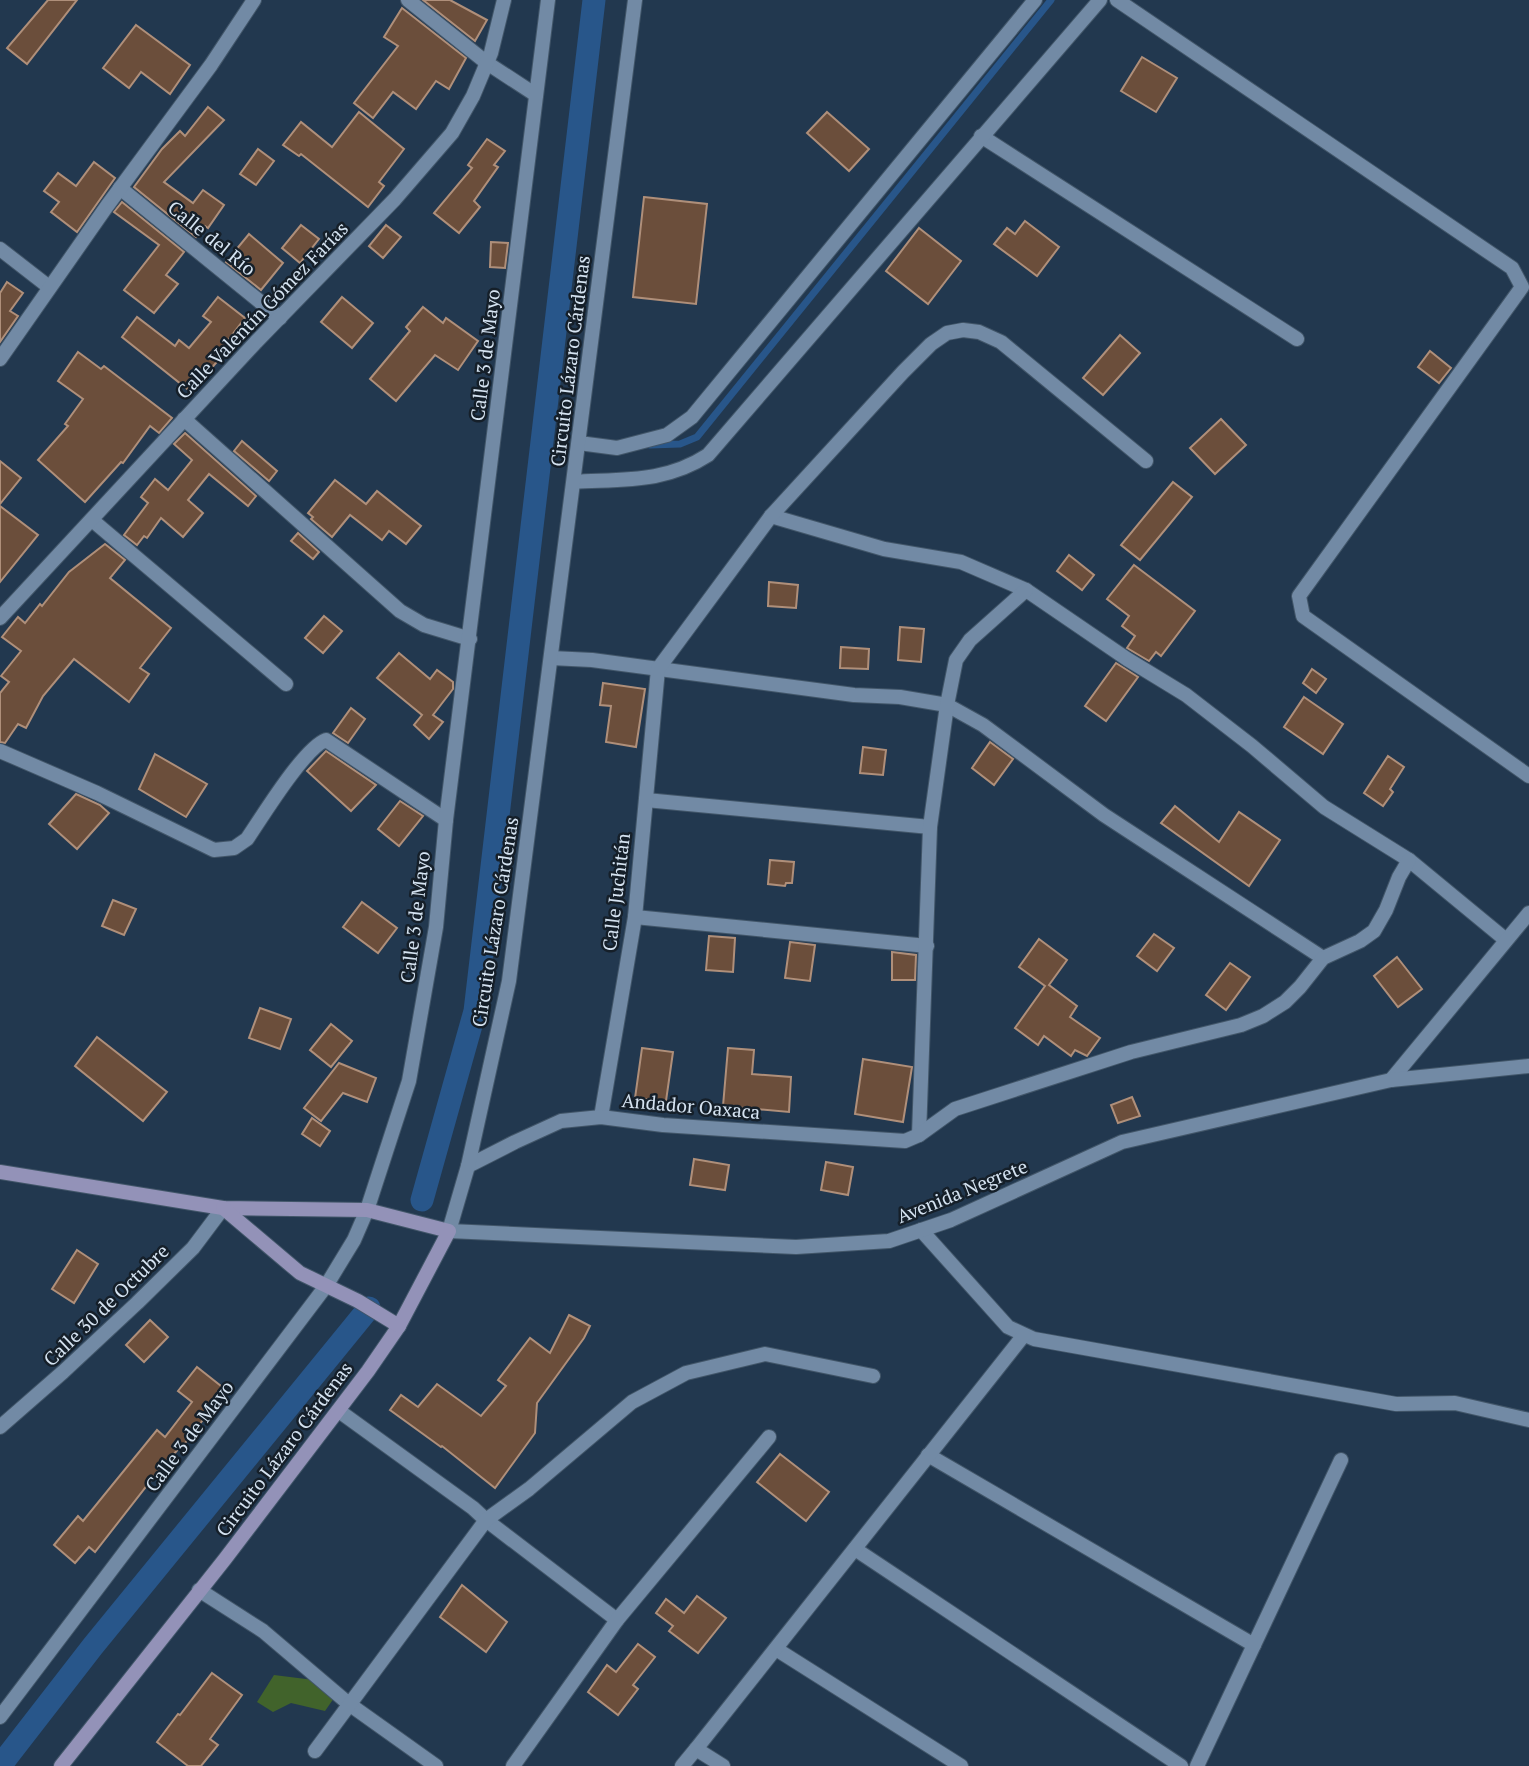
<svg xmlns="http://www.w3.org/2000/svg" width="1529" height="1766" viewBox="0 0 1529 1766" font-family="'PT Serif',serif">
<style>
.green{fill:#41632b}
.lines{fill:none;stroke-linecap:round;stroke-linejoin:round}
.stream{stroke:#28568a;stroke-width:7}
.canal{stroke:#28568a;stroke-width:23}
.building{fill:#6b4e3b;stroke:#af8f7a;stroke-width:2}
.minor-casing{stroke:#425669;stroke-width:16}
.tertiary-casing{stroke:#425669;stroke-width:16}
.secondary-casing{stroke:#425669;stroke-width:16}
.minor{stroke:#728aa5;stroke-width:14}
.tertiary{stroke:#728aa5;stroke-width:14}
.secondary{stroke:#9392b8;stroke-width:14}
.labels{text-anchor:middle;stroke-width:5;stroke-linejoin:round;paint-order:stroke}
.street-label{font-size:19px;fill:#d5e3f1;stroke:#151f29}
</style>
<rect width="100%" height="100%" fill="#22384f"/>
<!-- green -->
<path class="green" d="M 274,1675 L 322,1681 L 334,1698 L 325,1711 L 291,1703 L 273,1712 L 257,1702 Z"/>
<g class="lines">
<!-- stream -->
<path class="stream" d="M 650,445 L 680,444 L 697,437 L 1051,0"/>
<!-- canal -->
<g class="canal">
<path d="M 422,1200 L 475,1011 L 594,0"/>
<path d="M 0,1766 L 93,1646 L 369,1308"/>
</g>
</g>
<!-- building -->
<g class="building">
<path d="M 48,0 L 77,0 L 27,64 L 7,48 Z"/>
<path d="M 423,0 L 450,0 L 487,20 L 475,41 Z"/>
<path d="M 402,8 L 466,58 L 449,89 L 436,81 L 416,109 L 393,92 L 373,118 L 354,103 L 398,46 L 384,37 Z"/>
<path d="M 136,25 L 190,65 L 170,94 L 141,72 L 129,88 L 103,68 Z"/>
<path d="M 1142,57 L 1177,78 L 1156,112 L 1121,91 Z"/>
<path d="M 208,107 L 224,120 L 164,182 L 193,203 L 203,190 L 224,205 L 208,228 L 205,226 L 196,237 L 134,187 L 162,149 L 180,131 L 185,136 Z"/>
<path d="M 359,112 L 404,149 L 379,182 L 384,186 L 368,207 L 301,154 L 299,156 L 283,145 L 301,122 L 332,147 Z"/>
<path d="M 827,112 L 869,149 L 849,171 L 807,133 Z"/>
<path d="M 487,139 L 505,151 L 494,165 L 498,167 L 474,201 L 480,207 L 459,233 L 434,213 L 472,168 L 468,165 Z"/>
<path d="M 258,149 L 274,161 L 256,185 L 240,174 Z"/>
<path d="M 94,162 L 115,178 L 77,232 L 51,212 L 59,202 L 44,191 L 58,173 L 76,186 Z"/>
<path d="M 644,197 L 707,204 L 696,304 L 633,297 Z"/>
<path d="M 122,202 L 184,252 L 166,275 L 178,284 L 154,313 L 124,290 L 159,245 L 114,212 Z"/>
<path d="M 1025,221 L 1059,247 L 1037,276 L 994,244 L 1007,228 L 1015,234 Z"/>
<path d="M 301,225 L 319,239 L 300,263 L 282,248 Z"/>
<path d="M 386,225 L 401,237 L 383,258 L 369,246 Z"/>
<path d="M 919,228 L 961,261 L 928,304 L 886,271 Z"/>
<path d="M 249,234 L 283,263 L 261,290 L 226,262 Z"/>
<path d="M 491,242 L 508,243 L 505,268 L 490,267 Z"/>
<path d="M 7,282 L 23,293 L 10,311 L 18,316 L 0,342 L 0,293 Z"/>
<path d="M 218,297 L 245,318 L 229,339 L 233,343 L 191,392 L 122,337 L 137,317 L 175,346 L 179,340 L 189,348 L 211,322 L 203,316 Z"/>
<path d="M 342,297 L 373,323 L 352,348 L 321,322 Z"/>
<path d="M 423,307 L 443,323 L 446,318 L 478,341 L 458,370 L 435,355 L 396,401 L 370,379 L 410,331 L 406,327 Z"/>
<path d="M 1120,335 L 1140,353 L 1103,395 L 1083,378 Z"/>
<path d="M 1430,351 L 1451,368 L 1439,383 L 1418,367 Z"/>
<path d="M 78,352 L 101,369 L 104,366 L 172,418 L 159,433 L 150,426 L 123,463 L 121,462 L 85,502 L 38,460 L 68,426 L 65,424 L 83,399 L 58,381 Z"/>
<path d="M 1221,419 L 1246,445 L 1215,474 L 1190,448 Z"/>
<path d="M 185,433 L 256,496 L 248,506 L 209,474 L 188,500 L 203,513 L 183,537 L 161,518 L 147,538 L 144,536 L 137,545 L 124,535 L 148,503 L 141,497 L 155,479 L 168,490 L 192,460 L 174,444 Z"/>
<path d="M 242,441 L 277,471 L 269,481 L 234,451 Z"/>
<path d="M 0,461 L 21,478 L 0,504 Z"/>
<path d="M 335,480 L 366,504 L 377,491 L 421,526 L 406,544 L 389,531 L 382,540 L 350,515 L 332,537 L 311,519 L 313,517 L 308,513 Z"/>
<path d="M 1173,482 L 1192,497 L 1140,560 L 1121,545 Z"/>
<path d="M 0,506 L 38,535 L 0,582 Z"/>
<path d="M 298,533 L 319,552 L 313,559 L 291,541 Z"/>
<path d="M 105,544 L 125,560 L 110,578 L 171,628 L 140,668 L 149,674 L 129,702 L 74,659 L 43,696 L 26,728 L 18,724 L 5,743 L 0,742 L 0,693 L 9,682 L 1,676 L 21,651 L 2,637 L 18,617 L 25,623 L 40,604 L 42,606 L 69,572 Z"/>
<path d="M 1069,555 L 1094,575 L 1082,590 L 1057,571 Z"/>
<path d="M 1134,565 L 1195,611 L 1161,656 L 1156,652 L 1149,661 L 1127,648 L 1135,636 L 1122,626 L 1129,616 L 1107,599 Z"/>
<path d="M 769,582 L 798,585 L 796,608 L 768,606 Z"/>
<path d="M 324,616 L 342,631 L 323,653 L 305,638 Z"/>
<path d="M 900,627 L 924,629 L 921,662 L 898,660 Z"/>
<path d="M 841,647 L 869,649 L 868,669 L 840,668 Z"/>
<path d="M 399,653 L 430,679 L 437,670 L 453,682 L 453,689 L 433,715 L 443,722 L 429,739 L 414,725 L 422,715 L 377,678 Z"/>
<path d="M 1116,663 L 1138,677 L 1106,721 L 1085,706 Z"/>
<path d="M 1312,669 L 1326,679 L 1316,693 L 1303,683 Z"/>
<path d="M 603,683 L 645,689 L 636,747 L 606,742 L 611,706 L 600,705 Z"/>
<path d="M 1304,697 L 1343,724 L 1323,754 L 1284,727 Z"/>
<path d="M 351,708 L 365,719 L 348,743 L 333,733 Z"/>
<path d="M 990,742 L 1013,759 L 994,785 L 972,768 Z"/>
<path d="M 863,747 L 886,750 L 883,775 L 860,773 Z"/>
<path d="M 326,751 L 376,785 L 351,811 L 307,771 Z"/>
<path d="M 155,754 L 207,784 L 186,817 L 139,789 Z"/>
<path d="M 1388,756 L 1404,767 L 1390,789 L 1393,792 L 1383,806 L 1364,793 Z"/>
<path d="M 76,794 L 100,805 L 109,813 L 77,849 L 49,824 Z"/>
<path d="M 400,801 L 423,816 L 399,846 L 378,829 Z"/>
<path d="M 1175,806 L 1219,842 L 1239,812 L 1280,840 L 1249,886 L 1161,823 Z"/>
<path d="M 770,860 L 794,862 L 792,883 L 786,883 L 785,886 L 768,884 Z"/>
<path d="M 113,900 L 136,909 L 124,935 L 102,926 Z"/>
<path d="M 362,902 L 397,928 L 378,953 L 343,927 Z"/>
<path d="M 1154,934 L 1174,948 L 1157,971 L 1137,956 Z"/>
<path d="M 709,936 L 735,938 L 733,972 L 706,970 Z"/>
<path d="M 1039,939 L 1067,960 L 1049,985 L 1077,1006 L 1070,1017 L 1100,1038 L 1087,1056 L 1075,1050 L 1071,1056 L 1044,1036 L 1038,1045 L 1015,1028 L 1045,986 L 1019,967 Z"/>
<path d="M 790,942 L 815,945 L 810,981 L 785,978 Z"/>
<path d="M 892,952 L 916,955 L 915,980 L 892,980 Z"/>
<path d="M 1397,957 L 1422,989 L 1398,1007 L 1374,976 Z"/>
<path d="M 1230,963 L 1250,977 L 1226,1010 L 1206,995 Z"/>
<path d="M 260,1008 L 291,1019 L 280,1049 L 249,1038 Z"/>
<path d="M 331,1024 L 352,1041 L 331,1067 L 310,1050 Z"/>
<path d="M 97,1037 L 167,1092 L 143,1121 L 75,1066 Z"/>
<path d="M 642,1048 L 673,1052 L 666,1101 L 635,1098 Z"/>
<path d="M 728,1048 L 754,1050 L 752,1074 L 791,1077 L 789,1112 L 723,1106 Z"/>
<path d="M 863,1059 L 912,1067 L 903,1122 L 855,1114 Z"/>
<path d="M 339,1063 L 376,1078 L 367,1102 L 343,1093 L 321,1121 L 304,1108 Z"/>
<path d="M 1132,1097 L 1140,1116 L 1118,1123 L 1111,1105 Z"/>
<path d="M 312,1118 L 330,1131 L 320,1146 L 302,1134 Z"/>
<path d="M 694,1159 L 729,1165 L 725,1190 L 690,1185 Z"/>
<path d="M 826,1162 L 853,1167 L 848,1195 L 821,1190 Z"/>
<path d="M 77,1250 L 98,1264 L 74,1303 L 52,1289 Z"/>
<path d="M 569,1315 L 590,1326 L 584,1338 L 537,1403 L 535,1433 L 495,1488 L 442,1446 L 441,1447 L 390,1410 L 401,1395 L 418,1407 L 437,1384 L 481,1416 L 506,1386 L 498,1380 L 530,1338 L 550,1353 Z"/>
<path d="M 150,1320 L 168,1337 L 144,1362 L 126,1345 Z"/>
<path d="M 197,1367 L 226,1390 L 182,1447 L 181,1446 L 156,1474 L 95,1552 L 89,1547 L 75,1563 L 54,1545 L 78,1516 L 83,1521 L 157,1430 L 165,1437 L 192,1402 L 178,1391 Z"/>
<path d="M 780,1454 L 829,1492 L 806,1521 L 757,1482 Z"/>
<path d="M 462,1585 L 507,1622 L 486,1652 L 440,1617 Z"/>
<path d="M 697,1596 L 726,1618 L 698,1653 L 669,1631 L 673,1626 L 656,1613 L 666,1599 L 684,1613 Z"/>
<path d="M 638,1644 L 655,1657 L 633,1685 L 638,1689 L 618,1715 L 588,1692 L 607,1665 L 616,1672 Z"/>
<path d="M 212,1673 L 242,1695 L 210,1739 L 218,1745 L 201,1766 L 188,1766 L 157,1742 L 178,1714 L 180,1715 Z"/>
</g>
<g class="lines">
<defs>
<g id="minor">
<path d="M 408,0 L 487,63 L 536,95"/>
<path d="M 1117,0 L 1512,268 L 1522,287 L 1299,596 L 1303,616 L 1529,776"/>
<path d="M 981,136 L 1297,339"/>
<path d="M 120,188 L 280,318"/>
<path d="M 0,249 L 49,287"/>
<path d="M 0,359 L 107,206 L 211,65 L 254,0"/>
<path d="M 184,419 L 400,611 L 424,625 L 470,639"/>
<path d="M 579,443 L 617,448 L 667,435 L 692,417 L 1035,0"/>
<path d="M 574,482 C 623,479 665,483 708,455 L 1100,0"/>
<path d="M 771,516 L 884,549 L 961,562 L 1026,590 L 1127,659 L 1186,695 L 1252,746 L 1324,807 L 1409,860 L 1506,940"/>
<path d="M 92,520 L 286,684"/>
<path d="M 0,618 L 256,342 L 395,199 L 452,133 L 473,96 L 491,53 L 504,0"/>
<path d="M 551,658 L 592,660 L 854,695 L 900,697 L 947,705 L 983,725 L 1104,815 L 1323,958"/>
<path d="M 0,751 L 97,793 L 214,850 L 234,848 L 247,839 C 262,817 304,748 326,740 L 446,820"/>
<path d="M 646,800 L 930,827"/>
<path d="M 635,917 L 927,946"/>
<path d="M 1391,1080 L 1529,913"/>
<path d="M 601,1117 L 635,917 L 658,669 L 771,516 L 903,372 L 931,344 L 947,333 L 963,330 L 979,332 L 1001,342 L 1146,461"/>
<path d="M 919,1135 L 930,827 L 947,705 L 956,660 L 970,640 L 1026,590"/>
<path d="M 468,1166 L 515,1142 L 561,1121 L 601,1117 L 663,1125 L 905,1141 L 919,1135 L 955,1109 L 1131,1052 L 1241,1025 L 1263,1016 L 1285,1002 L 1300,987 L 1323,958 L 1360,941 L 1374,931 L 1386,910 L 1399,877 L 1409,860"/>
<path d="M 921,1230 L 1008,1327 L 1034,1339 L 1396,1404 L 1455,1403 L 1529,1420"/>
<path d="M 449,1231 L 796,1247 L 889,1241 L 951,1220 L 1122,1142 L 1391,1080 L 1529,1066"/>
<path d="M 339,1411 L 473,1508 L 486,1520 L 617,1620"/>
<path d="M 0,1427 L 63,1372 L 137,1303 L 193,1248 L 223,1208"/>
<path d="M 928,1455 L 1254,1645"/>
<path d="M 855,1549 L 1181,1766"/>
<path d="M 199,1590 L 263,1631 L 349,1704 L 436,1766"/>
<path d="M 776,1649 L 961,1766"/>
<path d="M 696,1749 L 1024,1335"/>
<path d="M 315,1751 L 486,1520 L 529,1489 L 632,1402 L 686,1373 L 765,1354 L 873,1376"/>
<path d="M 513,1766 L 617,1620 L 769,1437"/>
<path d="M 682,1766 L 696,1749 L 723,1766"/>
<path d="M 1197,1766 L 1341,1460"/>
</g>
<g id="tertiary">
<path d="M 449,1231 L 468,1166 L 509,981 L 635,0"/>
<path d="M 0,1717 L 326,1286 L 354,1240 L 367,1210 L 409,1081 L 436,927 L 446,820 L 548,0"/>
</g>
<g id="secondary">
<path d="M 0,1172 L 223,1208 L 367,1210 L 449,1231 L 399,1326 L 368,1371 L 225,1559 L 61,1766"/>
<path d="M 223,1208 L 300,1273 L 358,1301 L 399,1326"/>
</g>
</defs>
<!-- minor casing -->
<use href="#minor" class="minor-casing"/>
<!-- tertiary casing -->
<use href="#tertiary" class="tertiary-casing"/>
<!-- secondary casing -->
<use href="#secondary" class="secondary-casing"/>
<!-- minor -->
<use href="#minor" class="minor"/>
<!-- tertiary -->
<use href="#tertiary" class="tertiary"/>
<!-- secondary -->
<use href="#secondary" class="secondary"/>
</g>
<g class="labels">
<!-- street labels -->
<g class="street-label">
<text transform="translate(212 238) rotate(39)" y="7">Calle del Río</text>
<text transform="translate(262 310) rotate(-46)" y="7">Calle Valentín Gómez Farías</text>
<text transform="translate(485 355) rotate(-83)" y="7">Calle 3 de Mayo</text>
<text transform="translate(570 361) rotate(-83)" y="7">Circuito Lázaro Cárdenas</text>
<text transform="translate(616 892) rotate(-83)" y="7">Calle Juchitán</text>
<text transform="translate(415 917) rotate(-83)" y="7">Calle 3 de Mayo</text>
<text transform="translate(495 922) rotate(-81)" y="7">Circuito Lázaro Cárdenas</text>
<text transform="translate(691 1106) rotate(5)" y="7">Andador Oaxaca</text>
<text transform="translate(962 1191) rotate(-22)" y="7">Avenida Negrete</text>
<text transform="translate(106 1305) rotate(-44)" y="7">Calle 30 de Octubre</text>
<text transform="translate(189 1436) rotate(-53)" y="7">Calle 3 de Mayo</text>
<text transform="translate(284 1449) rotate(-53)" y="7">Circuito Lázaro Cárdenas</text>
</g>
</g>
</svg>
